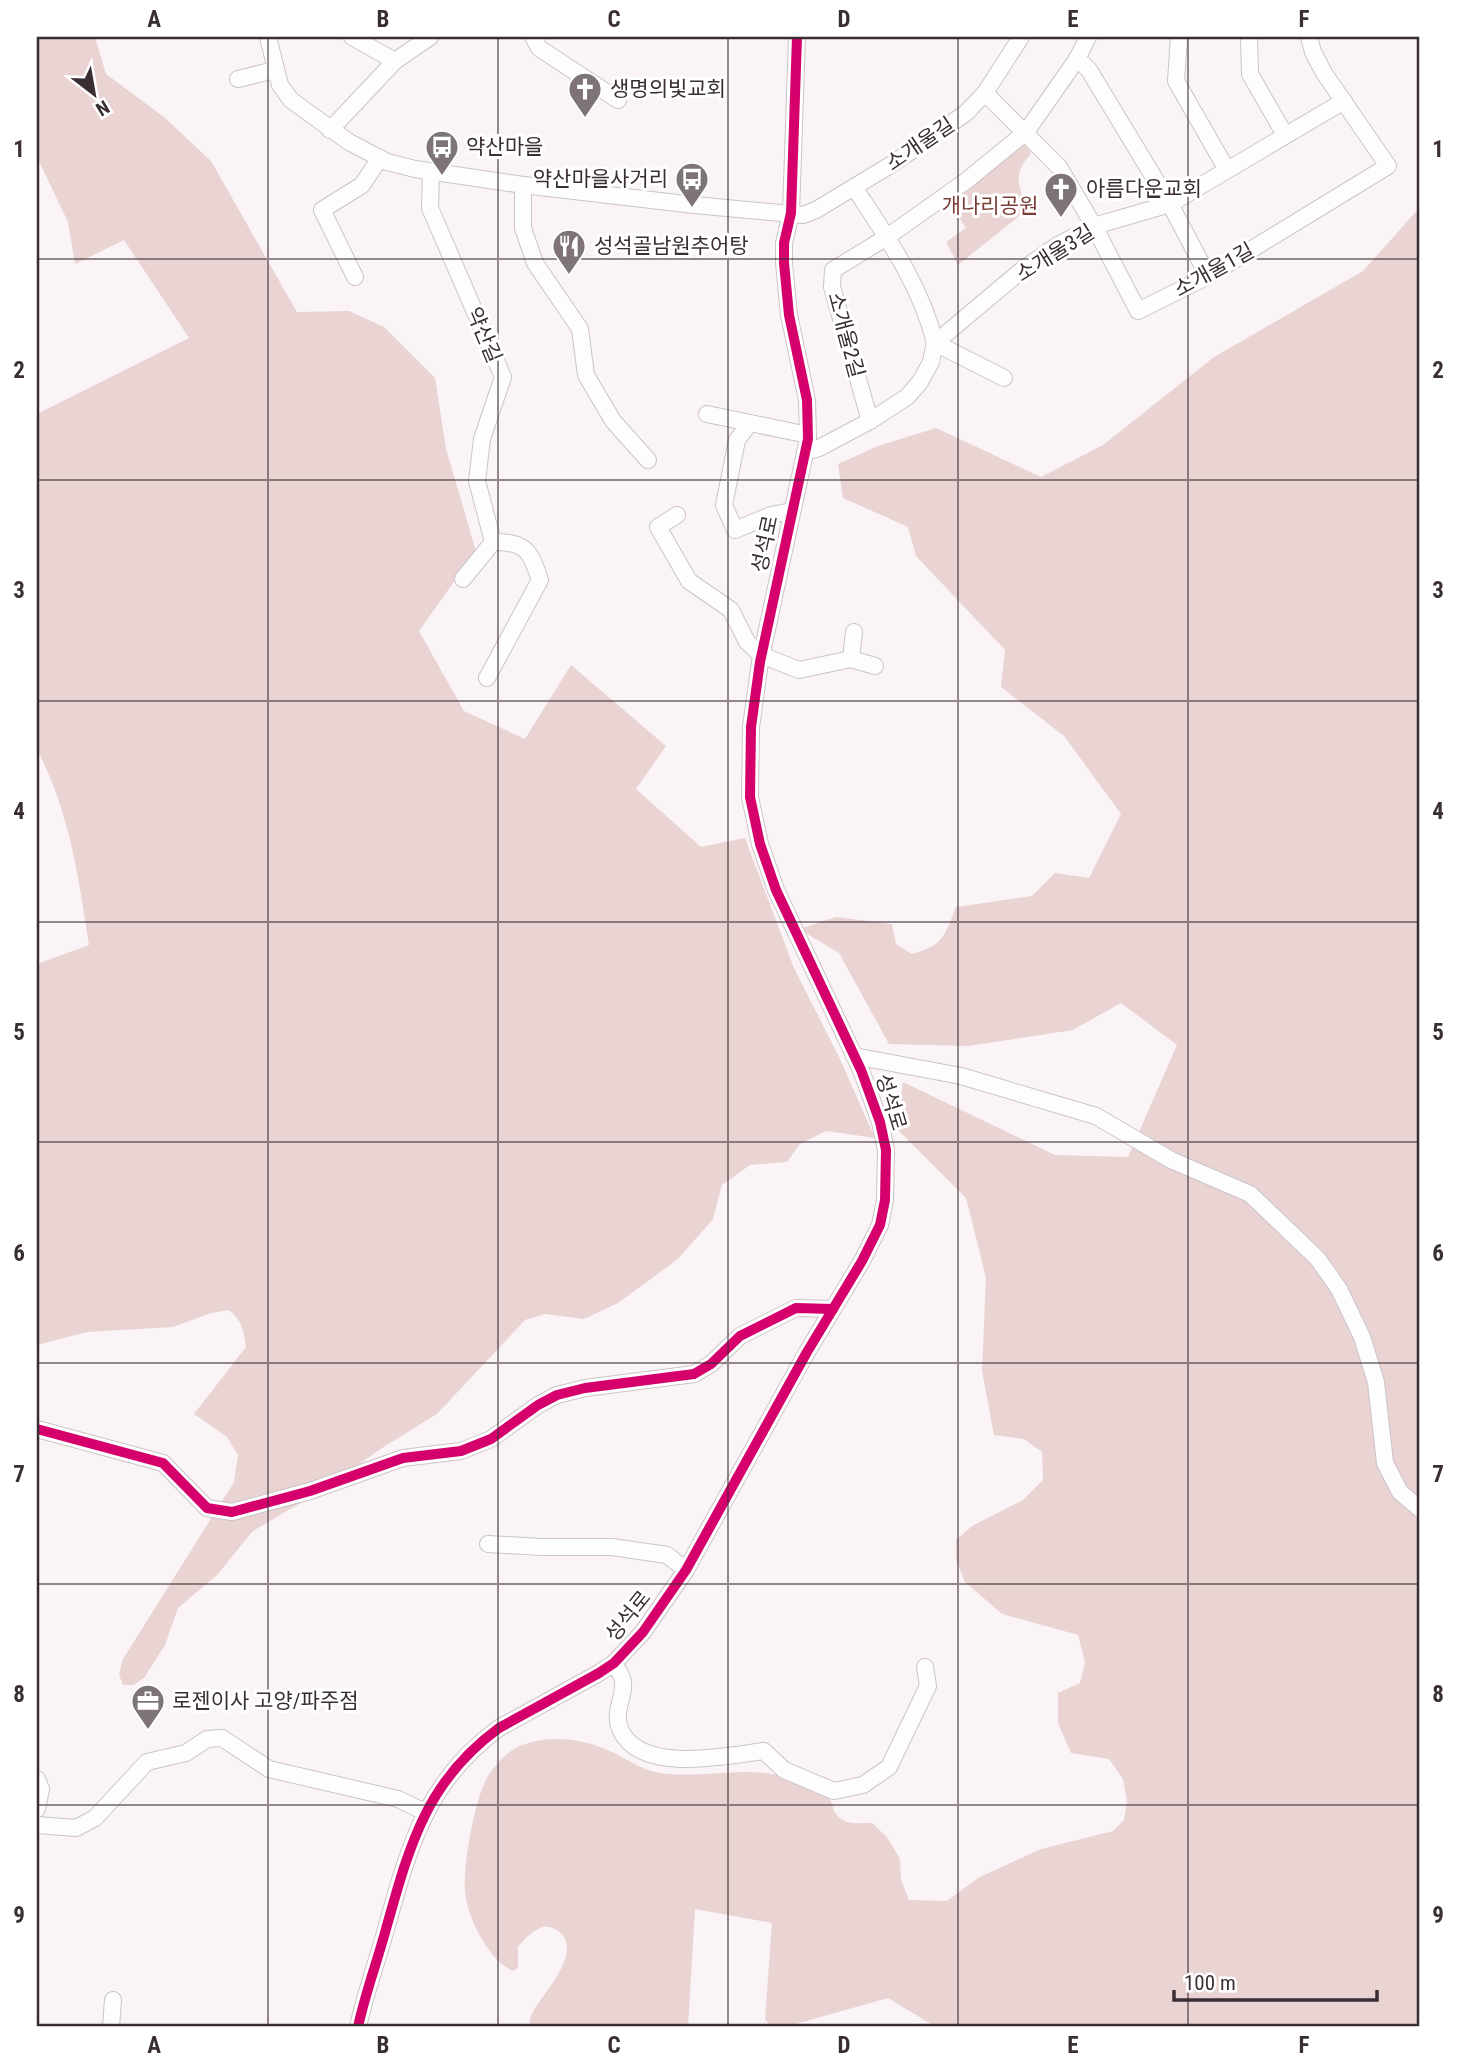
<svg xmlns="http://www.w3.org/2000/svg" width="1457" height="2064" viewBox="0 0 1457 2064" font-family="'Roboto Condensed','Noto Sans KR',sans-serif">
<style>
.green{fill:#ead4d3}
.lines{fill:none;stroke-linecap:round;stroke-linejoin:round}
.minor-casing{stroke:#cbc4c8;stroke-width:18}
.minor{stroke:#fefdfe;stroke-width:16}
.cycleway-casing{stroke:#fff;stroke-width:15}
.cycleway{stroke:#d6006c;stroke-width:10}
.grid{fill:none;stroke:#3a2e35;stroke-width:2;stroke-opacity:0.55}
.labels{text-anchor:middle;stroke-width:6;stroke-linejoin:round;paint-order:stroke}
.poi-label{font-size:21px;fill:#3a2e35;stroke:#fff;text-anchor:start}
.street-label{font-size:21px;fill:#3a2e35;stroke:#fff}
.park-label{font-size:21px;fill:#793d36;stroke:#fff}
.neatline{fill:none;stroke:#3a2e35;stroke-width:2.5}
.grid-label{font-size:23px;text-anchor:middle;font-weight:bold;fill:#3a2e35}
</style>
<rect width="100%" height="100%" fill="#faf4f7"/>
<!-- green -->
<g class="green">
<path d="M 37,37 L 95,37 L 106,74 L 164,117 L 211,161 L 297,312 L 349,311 L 384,327 L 435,378 L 446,449 L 476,551 L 419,631 L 464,711 L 525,739 L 571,665 L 666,746 L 636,789 L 701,847 L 745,838 L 794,968 L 839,1057 L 875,1138 L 826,1131 L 800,1144 L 787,1162 L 750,1165 L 722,1185 L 713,1219 L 678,1259 L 618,1303 L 584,1319 L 545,1314 L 525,1320 L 437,1414 L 382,1448 L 319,1492 L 253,1531 L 217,1575 L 178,1608 L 165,1645 L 144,1678 L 134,1685 L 123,1685 L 119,1675 L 123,1659 L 234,1482 L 238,1455 L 227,1437 L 194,1414 L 246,1347 C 244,1331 242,1321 229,1310 L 211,1313 L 173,1327 L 87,1332 L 37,1345 L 37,964 L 89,945 C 78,874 70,814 37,749 L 37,414 L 189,338 L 124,240 L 75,264 L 68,222 L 37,157 Z"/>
<path d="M 1024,143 L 1031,154 C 1012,174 1018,186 1028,209 L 958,265 L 946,242 L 966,228 L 951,205 Z"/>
<path d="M 1420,207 L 1420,2027 L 936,2027 L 888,1998 L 785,2027 L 771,2027 L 765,2019 L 772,1923 L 695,1909 L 688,2027 L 530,2027 C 530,2022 530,2016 533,2012 C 543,1993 585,1951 558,1931 C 554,1928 548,1926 543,1927 C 533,1930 524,1939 518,1947 L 518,1968 L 513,1971 C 488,1960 467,1917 465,1891 C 463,1866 474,1804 485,1782 C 492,1767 507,1751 522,1745 C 548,1735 580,1738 605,1749 C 628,1758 641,1772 668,1774 C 711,1778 753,1764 795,1780 C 805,1784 821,1789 828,1797 C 832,1801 832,1806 834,1811 C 842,1826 858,1823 872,1823 L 887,1837 L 900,1859 L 901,1880 L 909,1900 L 947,1901 L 978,1878 L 1041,1849 L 1113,1831 L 1124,1820 L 1127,1801 L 1123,1779 L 1109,1759 L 1071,1753 L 1058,1723 L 1058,1693 L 1080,1683 L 1085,1662 L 1078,1635 L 1002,1614 L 965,1582 L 956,1560 L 956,1540 L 972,1526 L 1023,1500 L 1043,1480 L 1042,1452 L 1024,1439 L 994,1435 L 982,1371 L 986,1278 L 966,1198 L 896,1128 L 903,1082 L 1055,1155 L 1128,1157 L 1177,1045 L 1121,1003 L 1073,1030 L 968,1046 L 889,1044 L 839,953 L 799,929 L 836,917 L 892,924 L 896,944 L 912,954 C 943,946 945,935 956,907 L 1032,896 L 1055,873 L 1089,878 L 1121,814 L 1064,736 L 1001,687 L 1005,650 L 916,556 L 908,527 L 843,498 L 838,464 L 878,446 L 936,428 L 1041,477 L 1103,445 L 1214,357 L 1363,271 Z"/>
</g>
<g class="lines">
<defs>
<g id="minor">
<path d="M 268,37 L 280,85 L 291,100 L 349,142 L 387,162 L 415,169 L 523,185 L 694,205 L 803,215 L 816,210 L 892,164 L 966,113 L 985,93 L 1021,37"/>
<path d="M 352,37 L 395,61"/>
<path d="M 533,37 L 539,48 L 618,100"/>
<path d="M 1179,37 L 1176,81 L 1227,170"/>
<path d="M 1249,37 L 1250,74 L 1285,135"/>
<path d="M 1077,58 L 1089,70 L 1170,204 L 1208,276"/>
<path d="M 238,79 L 275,70"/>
<path d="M 985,93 L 1059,167 L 1094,226 L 1138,311 L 1208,276 L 1388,166 L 1324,73 L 1313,52 L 1309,37"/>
<path d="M 330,130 L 395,61 L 430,37"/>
<path d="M 431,172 L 430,208 L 503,377 L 482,439 L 477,481 L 493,542"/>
<path d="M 523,185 L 523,228 L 535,263 L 580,329 L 586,375 L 613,421 L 648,460"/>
<path d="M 854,187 C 886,236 921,285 935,343 L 1004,378"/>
<path d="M 355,277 L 322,210 L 362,185 L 380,158"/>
<path d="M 707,414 L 808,435"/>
<path d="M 870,421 L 832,287 L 833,270 L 887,237 L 966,181 L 1026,132 L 1077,59 L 1088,37"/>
<path d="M 750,423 L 737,440 L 724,505 L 735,530 L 771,515 L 792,511"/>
<path d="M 805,452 L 819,448 L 870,421 L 907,397 L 920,382 L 931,362 L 935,343 L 1023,269 L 1058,245 L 1094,226 L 1170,204 L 1344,101"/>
<path d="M 677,515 L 658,527 L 689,581 L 731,610 L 747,642 L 761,655 L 799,670 L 851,659 L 875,666"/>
<path d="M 463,579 L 493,542 C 526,542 530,550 540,580 L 487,678"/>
<path d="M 851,659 L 854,632"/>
<path d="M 854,1056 L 961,1076 L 1096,1116 L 1171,1160 L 1250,1194 L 1318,1259 L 1339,1289 L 1362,1337 L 1376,1382 L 1385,1463 L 1400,1492 L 1420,1509"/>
<path d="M 37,1429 L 163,1463 L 207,1508 L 232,1512 L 310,1491 L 403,1458 L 461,1451 L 491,1439 L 538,1405 L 557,1395 L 585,1388 L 694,1374 L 711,1364 L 740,1336 L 796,1308 L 833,1309"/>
<path d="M 488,1544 L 542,1547 L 612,1547 L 667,1555 L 686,1570"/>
<path d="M 614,1663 C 617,1668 623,1677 623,1682 C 625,1698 612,1711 621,1731 C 642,1774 726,1756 764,1751 L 784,1770 L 834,1791 L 863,1785 L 889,1767 L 928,1686 L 925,1667"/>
<path d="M 37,1779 L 41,1789 L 37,1809"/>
<path d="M 37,1825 L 76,1828 L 95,1818 L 147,1762 L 186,1753 L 207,1739 L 222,1738 L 269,1769 L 398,1799 L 425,1812"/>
<path d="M 111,2027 L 113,2000"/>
<path d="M 358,2027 C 365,1994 377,1962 386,1929 C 409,1847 426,1781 499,1728 L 599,1673 L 614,1663 L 643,1632 L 686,1570 L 807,1352 L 862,1261 L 880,1225 L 885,1200 L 886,1150 L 880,1122 L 861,1070 L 776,890 L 760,844 L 750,797 L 751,727 L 760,662 L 808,439 L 807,400 L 789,315 L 784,263 L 784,243 L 791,213 L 797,37"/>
</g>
</defs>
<!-- minor casing -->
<use href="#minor" class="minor-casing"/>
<!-- minor -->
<use href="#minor" class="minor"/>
<defs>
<g id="cycleway">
<path d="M 37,1429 L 163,1463 L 207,1508 L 232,1512 L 310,1491 L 403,1458 L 461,1451 L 491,1439 L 538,1405 L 557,1395 L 585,1388 L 694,1374 L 711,1364 L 740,1336 L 796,1308 L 833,1309"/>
<path d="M 358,2027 C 365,1994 377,1962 386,1929 C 409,1847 426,1781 499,1728 L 599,1673 L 614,1663 L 643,1632 L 686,1570 L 807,1352 L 862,1261 L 880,1225 L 885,1200 L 886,1150 L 880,1122 L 861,1070 L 776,890 L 760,844 L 750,797 L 751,727 L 760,662 L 808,439 L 807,400 L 789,315 L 784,263 L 784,243 L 791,213 L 797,37"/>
</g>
</defs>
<!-- cycleway casing -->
<use href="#cycleway" class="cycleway-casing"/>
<!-- cycleway -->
<use href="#cycleway" class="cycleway"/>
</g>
<!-- grid -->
<path class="grid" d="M 268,37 L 268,2027M 498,37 L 498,2027M 728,37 L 728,2027M 958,37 L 958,2027M 1188,37 L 1188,2027M 37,259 L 1420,259M 37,480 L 1420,480M 37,701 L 1420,701M 37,922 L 1420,922M 37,1142 L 1420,1142M 37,1363 L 1420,1363M 37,1584 L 1420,1584M 37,1805 L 1420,1805"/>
<!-- icons -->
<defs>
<symbol id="church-pin" viewBox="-11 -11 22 30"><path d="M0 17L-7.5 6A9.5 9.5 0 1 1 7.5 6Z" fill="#7d7379" stroke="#fff"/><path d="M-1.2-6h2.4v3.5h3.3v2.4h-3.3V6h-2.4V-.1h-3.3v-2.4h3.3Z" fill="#fff"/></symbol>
<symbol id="bus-pin" viewBox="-11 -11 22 30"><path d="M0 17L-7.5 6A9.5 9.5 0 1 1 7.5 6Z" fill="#7d7379" stroke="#fff"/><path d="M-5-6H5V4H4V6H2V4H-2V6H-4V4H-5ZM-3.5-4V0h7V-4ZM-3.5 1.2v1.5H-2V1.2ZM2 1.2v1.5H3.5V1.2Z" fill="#fff"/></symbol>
<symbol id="restaurant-pin" viewBox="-11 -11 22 30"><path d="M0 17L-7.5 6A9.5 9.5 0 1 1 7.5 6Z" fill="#7d7379" stroke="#fff"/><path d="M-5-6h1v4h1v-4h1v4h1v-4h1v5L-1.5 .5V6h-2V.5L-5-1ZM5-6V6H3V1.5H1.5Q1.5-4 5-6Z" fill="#fff"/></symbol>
<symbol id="office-pin" viewBox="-11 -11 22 30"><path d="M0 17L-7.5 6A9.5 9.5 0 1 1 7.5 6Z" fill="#7d7379" stroke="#fff"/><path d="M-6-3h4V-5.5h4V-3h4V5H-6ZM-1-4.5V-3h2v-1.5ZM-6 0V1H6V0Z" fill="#fff"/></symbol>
</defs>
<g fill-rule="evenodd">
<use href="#church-pin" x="566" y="70" width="38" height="52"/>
<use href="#bus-pin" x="423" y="128" width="38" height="52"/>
<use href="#bus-pin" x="673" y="160" width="38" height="52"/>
<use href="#church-pin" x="1042" y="170" width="38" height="52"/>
<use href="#restaurant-pin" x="550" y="227" width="38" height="52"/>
<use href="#office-pin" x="129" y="1682" width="38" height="52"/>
</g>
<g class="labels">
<!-- poi labels -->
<g class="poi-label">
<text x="610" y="96">생명의빛교회</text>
<text x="466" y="154">약산마을</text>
<text x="668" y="186" text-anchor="end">약산마을사거리</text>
<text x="1086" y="196">아름다운교회</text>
<text x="594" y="253">성석골남원추어탕</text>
<text x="172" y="1708">로젠이사 고양/파주점</text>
</g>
<!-- street labels -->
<g class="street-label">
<text transform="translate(920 144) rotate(-34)" y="7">소개울길</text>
<text transform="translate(1055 253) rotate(-32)" y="7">소개울3길</text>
<text transform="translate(1214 270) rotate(-29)" y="7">소개울1길</text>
<text transform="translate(484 335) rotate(67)" y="7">약산길</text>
<text transform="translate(846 335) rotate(75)" y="7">소개울2길</text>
<text transform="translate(765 544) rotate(-78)" y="7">성석로</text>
<text transform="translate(891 1102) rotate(73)" y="7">성석로</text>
<text transform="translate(628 1616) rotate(-51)" y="7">성석로</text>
</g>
<!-- park labels -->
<g class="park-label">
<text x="990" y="213">개나리공원</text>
</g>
</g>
<!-- border -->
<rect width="1457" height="2064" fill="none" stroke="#ffffff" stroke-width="77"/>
<!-- north arrow -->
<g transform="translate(94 94) rotate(149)" stroke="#ffffff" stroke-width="5" paint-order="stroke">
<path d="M0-5L12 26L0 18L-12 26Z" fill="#3a2e35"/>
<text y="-10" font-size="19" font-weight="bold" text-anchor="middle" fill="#3a2e35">N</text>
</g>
<!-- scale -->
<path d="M1174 1990v10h203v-10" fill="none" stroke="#3a2e35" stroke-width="3.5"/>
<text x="1184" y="1990" font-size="21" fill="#3a2e35" stroke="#ffffff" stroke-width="5" paint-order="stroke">100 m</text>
<rect x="38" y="38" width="1380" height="1987" class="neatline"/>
<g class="grid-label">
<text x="154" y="27">A</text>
<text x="383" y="27">B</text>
<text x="614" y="27">C</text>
<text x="844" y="27">D</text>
<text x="1073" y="27">E</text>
<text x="1304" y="27">F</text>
<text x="19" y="157">1</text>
<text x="1438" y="157">1</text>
<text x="19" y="378">2</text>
<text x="1438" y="378">2</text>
<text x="19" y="598">3</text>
<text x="1438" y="598">3</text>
<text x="19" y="819">4</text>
<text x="1438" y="819">4</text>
<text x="19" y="1040">5</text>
<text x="1438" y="1040">5</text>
<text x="19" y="1261">6</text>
<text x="1438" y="1261">6</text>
<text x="19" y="1482">7</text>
<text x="1438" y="1482">7</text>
<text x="19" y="1702">8</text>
<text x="1438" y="1702">8</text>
<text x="19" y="1923">9</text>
<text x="1438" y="1923">9</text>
<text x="154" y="2053">A</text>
<text x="383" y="2053">B</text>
<text x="614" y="2053">C</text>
<text x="844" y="2053">D</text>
<text x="1073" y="2053">E</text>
<text x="1304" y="2053">F</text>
</g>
</svg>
